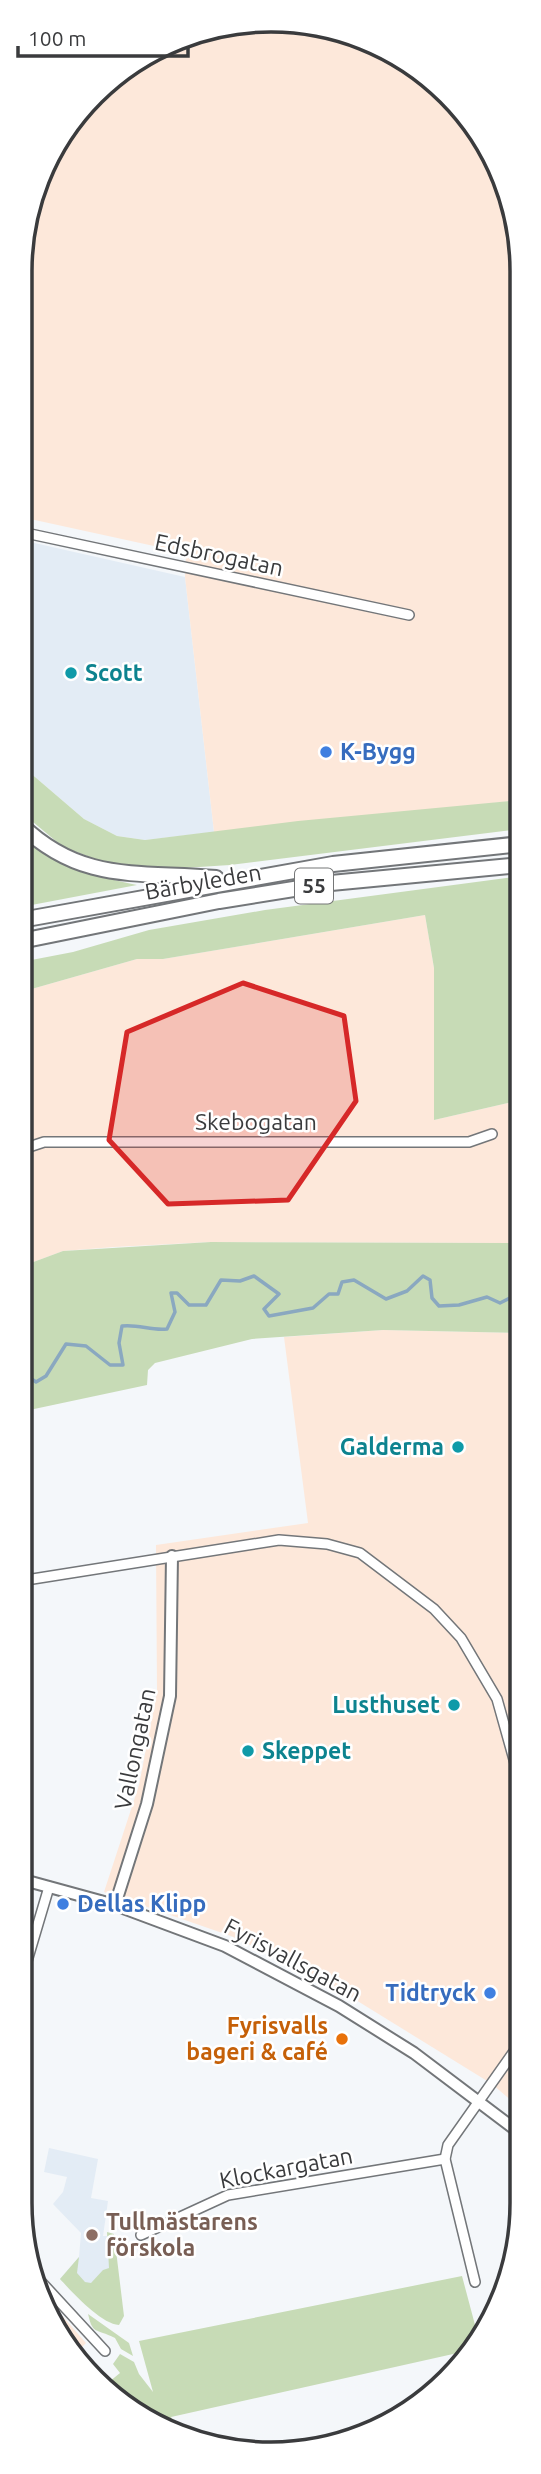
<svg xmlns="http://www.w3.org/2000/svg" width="541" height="2474" viewBox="0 0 541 2474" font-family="Ubuntu,sans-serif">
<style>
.built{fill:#e3ecf5}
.industrial{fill:#fde8da}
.green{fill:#c7dbb6}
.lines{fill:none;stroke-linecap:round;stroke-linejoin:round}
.stream{stroke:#8aa8c0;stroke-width:3.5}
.minor-casing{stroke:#737679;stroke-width:12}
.tertiary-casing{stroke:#737679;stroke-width:14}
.primary-casing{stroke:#737679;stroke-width:18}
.minor{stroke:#fff;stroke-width:9}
.tertiary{stroke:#fff;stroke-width:10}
.primary{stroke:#fff;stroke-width:14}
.marked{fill:#d62828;fill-opacity:0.2;stroke:#d62828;stroke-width:5;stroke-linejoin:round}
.culture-dot{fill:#0f9aa8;stroke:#fff;stroke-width:2.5}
.shop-dot{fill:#3f7fe0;stroke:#fff;stroke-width:2.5}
.food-dot{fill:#e8710a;stroke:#fff;stroke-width:2.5}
.education-dot{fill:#8d6e63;stroke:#fff;stroke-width:2.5}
.labels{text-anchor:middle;stroke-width:5;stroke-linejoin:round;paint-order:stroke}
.shield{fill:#fff;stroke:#757677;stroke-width:2}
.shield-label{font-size:21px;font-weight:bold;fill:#3a3b3d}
.street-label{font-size:23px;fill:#3a3b3d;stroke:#fff}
.culture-label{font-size:23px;font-weight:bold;fill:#0d838f;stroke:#fff;text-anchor:start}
.shop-label{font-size:23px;font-weight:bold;fill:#366cbe;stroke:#fff;text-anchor:start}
.food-label{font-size:23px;font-weight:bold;fill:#c56008;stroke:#fff;text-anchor:end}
.education-label{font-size:23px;font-weight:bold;fill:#785e54;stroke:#fff;text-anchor:start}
.rim{fill:none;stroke:#3a3b3d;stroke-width:3.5}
</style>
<rect width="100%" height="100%" fill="#f4f7fa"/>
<!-- built -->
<g class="built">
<path d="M 21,540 L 185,577 L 214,832 L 145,840 L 117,836 L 84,819 L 21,765 Z"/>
<path d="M 49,2148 L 98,2159 L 91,2198 L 108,2201 L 103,2236 L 107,2236 L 112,2295 L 100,2315 L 60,2279 L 79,2257 L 81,2233 L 53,2204 L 63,2192 L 67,2177 L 44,2172 Z"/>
</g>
<!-- industrial -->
<g class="industrial">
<path d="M 303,21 L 382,45 L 448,93 L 496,160 L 521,254 L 521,800 L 214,832 L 185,577 L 186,553 L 21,517 L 21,238 L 53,145 L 117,71 L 205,28 Z"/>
<path d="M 425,915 L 434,968 L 434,1120 L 521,1100 L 520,1243 L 211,1242 L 114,1247 L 63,1251 L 20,1267 L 21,992 L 137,959 L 163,959 Z"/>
<path d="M 383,1330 L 520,1333 L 520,2108 L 492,2084 L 317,1976 L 231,1936 L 104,1892 L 139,1785 L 157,1692 L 156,1545 L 308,1523 L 284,1337 Z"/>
<path d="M 36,2286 L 86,2343 L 79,2350 L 52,2320 L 38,2299 Z"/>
</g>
<!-- green -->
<g class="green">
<path d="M 21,765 L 84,819 L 117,836 L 145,840 L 298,821 L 521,800 L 521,829 L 230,865 L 168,869 L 109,864 L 63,847 L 21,812 Z"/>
<path d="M 21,832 C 63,868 84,874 137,885 L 21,907 Z"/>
<path d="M 521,876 L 521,1100 L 434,1120 L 434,968 L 425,915 L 163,959 L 137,959 L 21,992 L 21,962 L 73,952 L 149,930 L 265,910 Z"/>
<path d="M 211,1242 L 520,1243 L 520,1333 L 383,1330 L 252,1339 L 155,1363 L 148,1370 L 147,1385 L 20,1412 L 20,1267 L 63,1251 Z"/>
<path d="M 107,2232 L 114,2234 L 124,2316 L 119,2325 C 101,2324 72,2292 60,2279 L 79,2257 L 77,2273 L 85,2282 L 91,2283 L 103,2270 L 109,2268 Z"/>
<path d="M 462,2276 L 479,2340 L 471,2350 L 171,2417 L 178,2434 C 147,2426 130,2405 109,2382 L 120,2373 L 113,2364 L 120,2354 L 134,2362 L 139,2374 L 153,2392 L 139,2341 Z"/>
<path d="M 88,2314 L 129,2343 L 133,2356 L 121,2349 L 115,2338 C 95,2328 93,2335 88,2314 Z"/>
</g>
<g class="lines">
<!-- stream -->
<path class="stream" d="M 20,1371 L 36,1382 L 46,1376 L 66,1344 L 86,1346 L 110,1365 L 123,1365 L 119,1343 L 122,1326 C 139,1324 151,1331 167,1329 L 175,1312 L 171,1293 L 177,1293 L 189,1305 L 206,1305 L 221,1280 L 240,1281 L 254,1276 L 279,1294 L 264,1309 L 269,1316 L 313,1308 L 329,1294 L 338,1294 L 342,1282 L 354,1280 L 386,1299 L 407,1291 L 423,1276 L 430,1280 L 432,1298 L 439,1306 L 459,1305 L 487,1297 L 500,1303 L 520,1293"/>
<defs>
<g id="minor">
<path d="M 21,532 L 409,615"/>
<path d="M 20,1150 L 44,1142 L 469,1142 L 492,1134"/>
<path d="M 20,1581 L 279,1540 L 327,1544 L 360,1553 L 434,1609 L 461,1638 L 497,1699 L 520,1781"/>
<path d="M 19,1988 L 49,1887"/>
<path d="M 141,2235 L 228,2195 L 445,2159"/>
<path d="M 33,2273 L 105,2351"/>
<path d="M 475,2282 L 445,2159 L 448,2145 L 520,2043"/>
</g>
<g id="tertiary">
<path d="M 20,1879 L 115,1905 L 225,1946 L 339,2006 L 414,2053 L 520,2133"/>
<path d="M 115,1905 L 147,1804 L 170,1696 L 172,1556"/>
</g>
<g id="primary">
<path d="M 21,825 C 82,884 140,871 216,878"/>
<path d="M 21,920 L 333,864 L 521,844"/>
<path d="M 21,941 L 219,901 L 331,883 L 521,865"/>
</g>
</defs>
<!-- minor casing -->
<use href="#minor" class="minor-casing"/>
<!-- tertiary casing -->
<use href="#tertiary" class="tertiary-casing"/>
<!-- primary casing -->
<use href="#primary" class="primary-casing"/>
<!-- minor -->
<use href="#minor" class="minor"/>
<!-- tertiary -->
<use href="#tertiary" class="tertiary"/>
<!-- primary -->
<use href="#primary" class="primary"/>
</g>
<!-- marked area -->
<path class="marked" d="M 243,983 L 344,1016 L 356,1101 L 288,1200 L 168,1204 L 109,1140 L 127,1032 Z"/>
<!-- markers -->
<g class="culture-dot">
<circle cx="71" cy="673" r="7"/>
<circle cx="458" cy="1447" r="7"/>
<circle cx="454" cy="1705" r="7"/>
<circle cx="248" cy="1751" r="7"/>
</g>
<g class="shop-dot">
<circle cx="326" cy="752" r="7"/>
<circle cx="63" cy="1904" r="7"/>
<circle cx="490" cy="1993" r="7"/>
</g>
<circle class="food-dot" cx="342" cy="2039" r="7"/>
<circle class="education-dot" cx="92" cy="2235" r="7"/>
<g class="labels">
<!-- shield labels -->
<rect class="shield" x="295" y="868.5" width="38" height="35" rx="5"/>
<g class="shield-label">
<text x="314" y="893">55</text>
</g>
<!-- street labels -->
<g class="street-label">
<text transform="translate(219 555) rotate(12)" y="8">Edsbrogatan</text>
<text transform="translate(203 882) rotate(-10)" y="8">Bärbyleden</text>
<text x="256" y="1130">Skebogatan</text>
<text transform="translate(135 1749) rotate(-78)" y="8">Vallongatan</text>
<text transform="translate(293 1960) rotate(28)" y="8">Fyrisvallsgatan</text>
<text transform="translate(286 2168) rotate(-11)" y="8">Klockargatan</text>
</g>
<!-- culture labels -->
<g class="culture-label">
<text x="85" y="681">Scott</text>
<text x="444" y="1455" text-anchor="end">Galderma</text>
<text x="440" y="1713" text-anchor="end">Lusthuset</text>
<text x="262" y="1759">Skeppet</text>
</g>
<!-- shop labels -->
<g class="shop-label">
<text x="340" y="760">K-Bygg</text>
<text x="77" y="1912">Dellas Klipp</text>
<text x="476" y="2001" text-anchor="end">Tidtryck</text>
</g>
<!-- food labels -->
<g class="food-label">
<text x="328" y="2034">Fyrisvalls<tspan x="328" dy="26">bageri &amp; café</tspan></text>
</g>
<!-- education labels -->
<g class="education-label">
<text x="106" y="2230">Tullmästarens<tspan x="106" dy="26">förskola</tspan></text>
</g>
</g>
<!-- crop -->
<path d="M0 0H541V2474H0ZM271 32H271A239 239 0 0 1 510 271V2203A239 239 0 0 1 271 2442H271A239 239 0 0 1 32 2203V271A239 239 0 0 1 271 32Z" fill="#fff" fill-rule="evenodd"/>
<path class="rim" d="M271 32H271A239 239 0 0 1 510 271V2203A239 239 0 0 1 271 2442H271A239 239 0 0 1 32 2203V271A239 239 0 0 1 271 32Z"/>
<!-- scale -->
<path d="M18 46v10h170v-10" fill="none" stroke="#3a3b3d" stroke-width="3.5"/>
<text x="28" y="46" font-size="21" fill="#3a3b3d" stroke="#ffffff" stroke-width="5" paint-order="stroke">100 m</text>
</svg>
